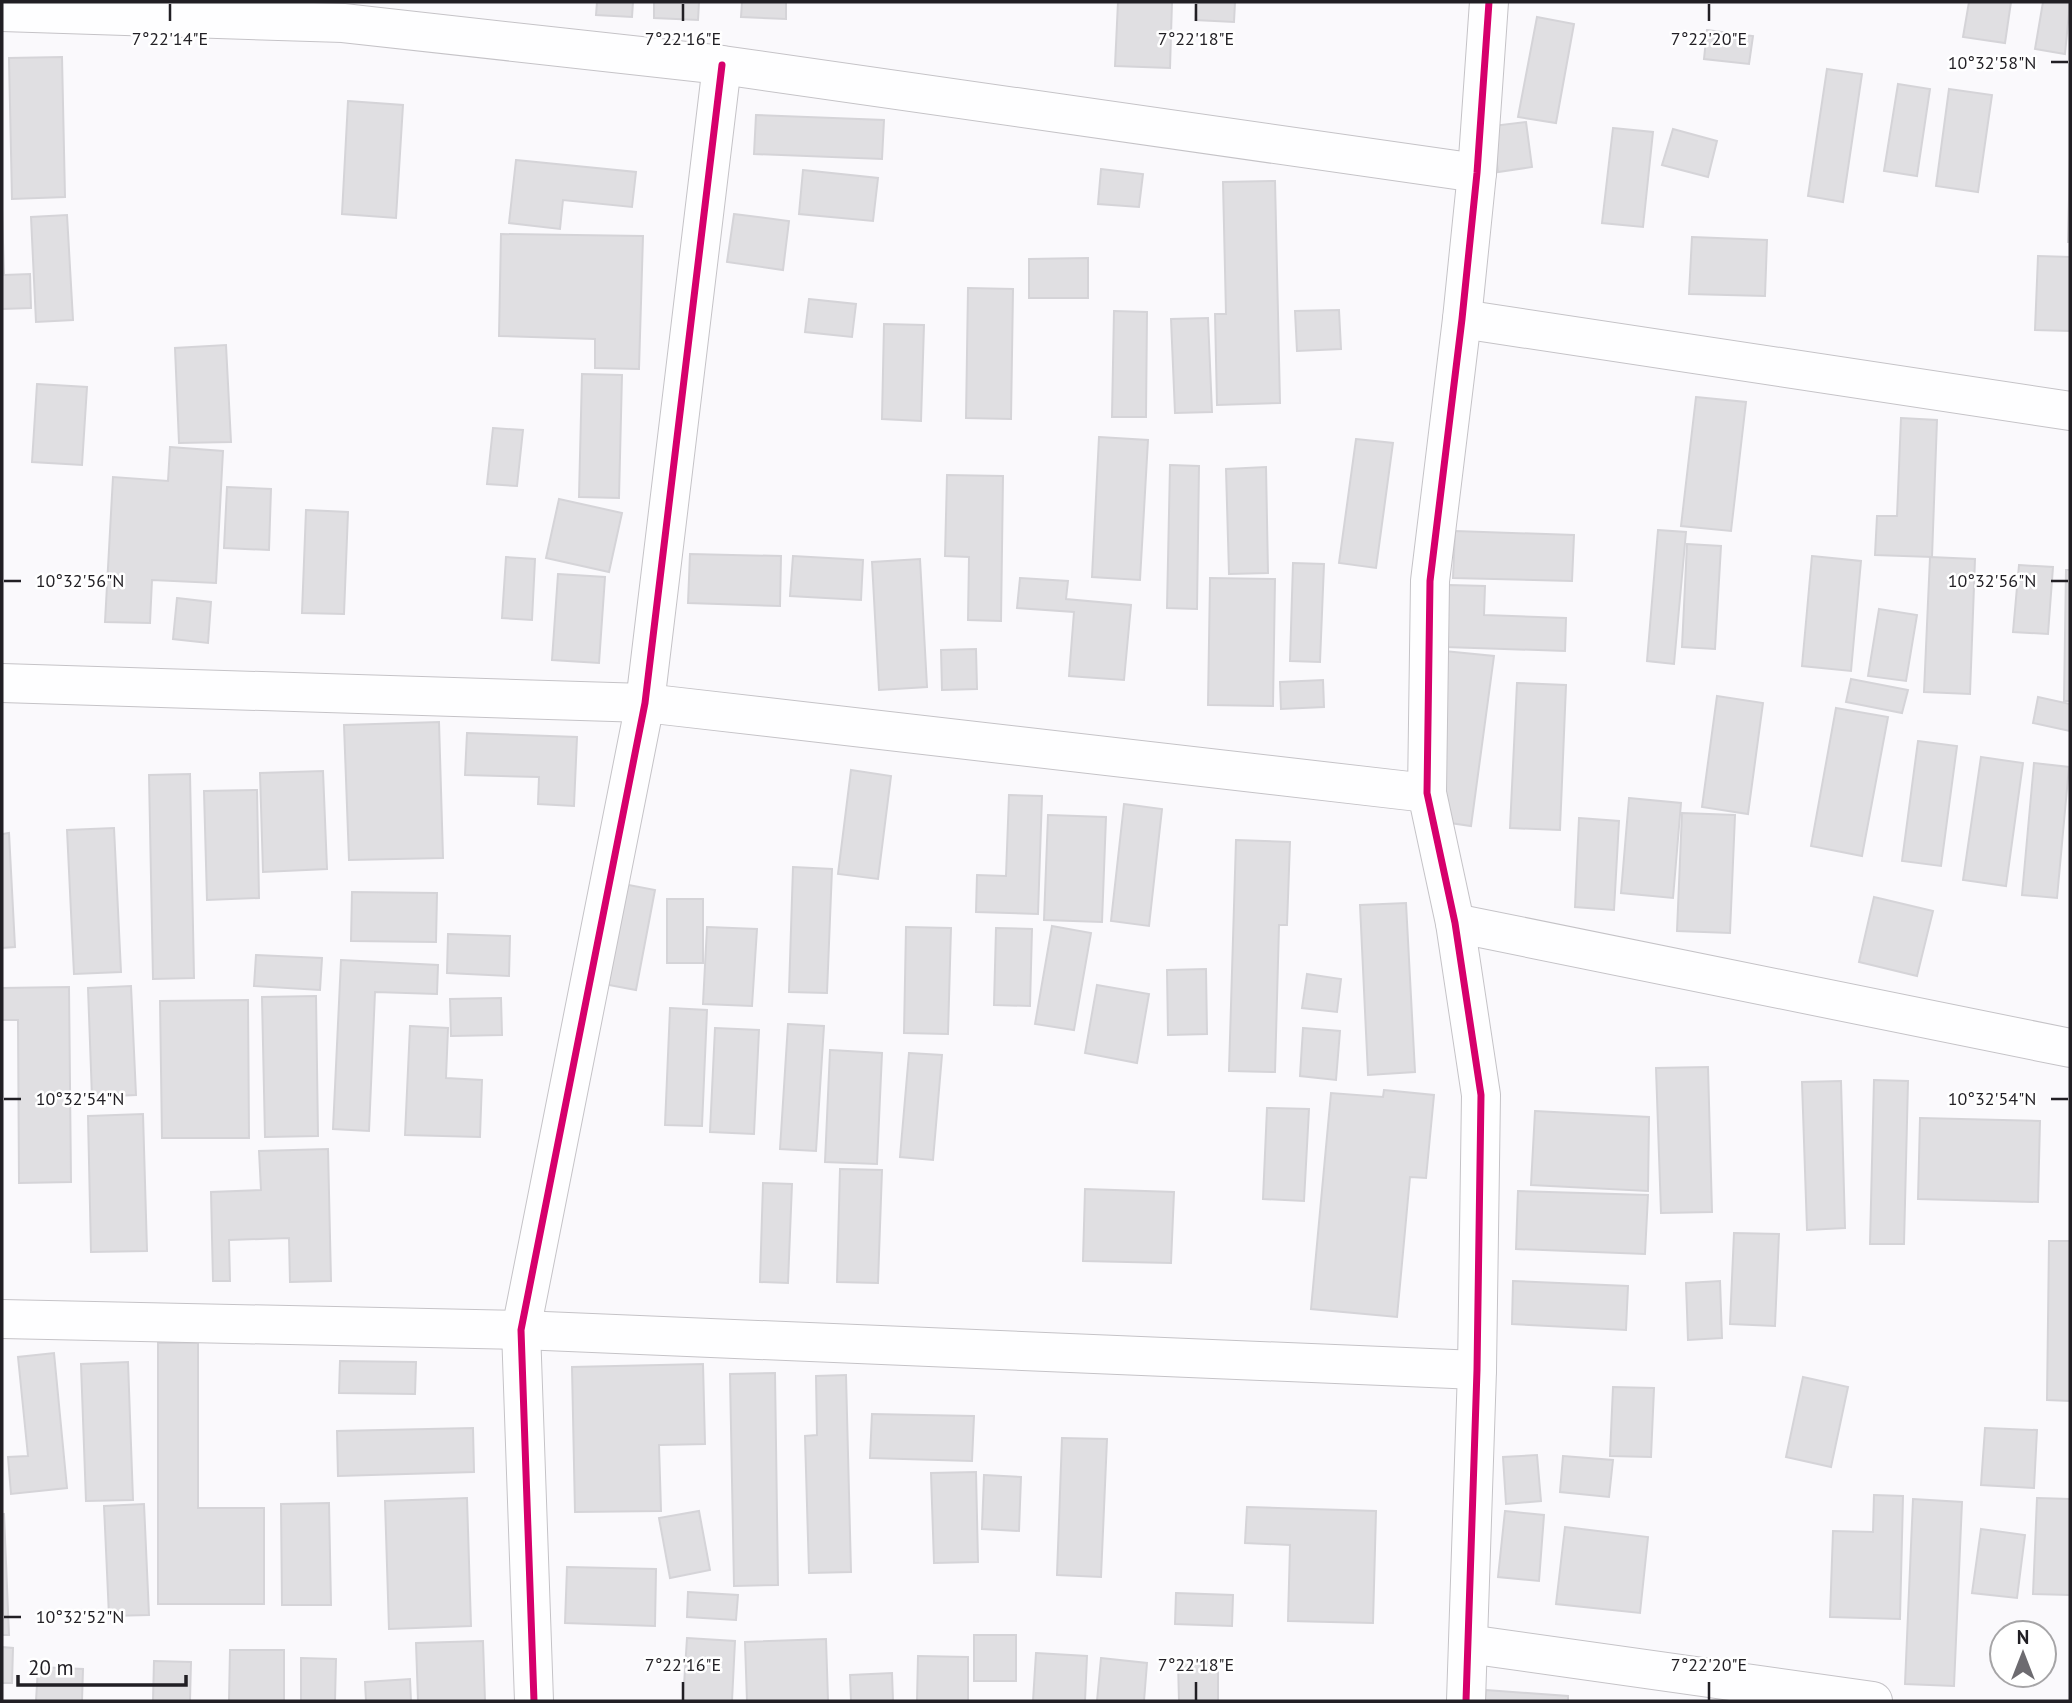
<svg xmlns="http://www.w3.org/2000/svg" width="2072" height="1703" viewBox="0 0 2072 1703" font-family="'PT Sans',sans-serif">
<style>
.building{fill:#e0dfe2;stroke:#d5d4d8;stroke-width:2}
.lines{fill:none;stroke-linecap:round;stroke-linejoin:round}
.street-casing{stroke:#c5c3c7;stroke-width:40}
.street{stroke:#fefeff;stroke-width:38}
.cycleway-casing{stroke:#fff;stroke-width:11}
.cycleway{stroke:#d6006c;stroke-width:7}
.ticks{fill:none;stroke:#211f24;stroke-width:2.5}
.ticks-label{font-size:18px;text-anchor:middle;fill:#211f24;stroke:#fff;stroke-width:5;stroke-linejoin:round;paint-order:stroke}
</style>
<rect width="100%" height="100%" fill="#faf9fc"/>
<!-- building -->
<g class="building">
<path d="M 597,2 L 633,2 L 632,17 L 596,15 Z"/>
<path d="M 654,2 L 699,2 L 698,20 L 654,18 Z"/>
<path d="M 742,2 L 786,2 L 786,19 L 741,17 Z"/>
<path d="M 1118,2 L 1172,2 L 1170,68 L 1115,66 Z"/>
<path d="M 1196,2 L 1235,2 L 1234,22 L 1195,20 Z"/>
<path d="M 1969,2 L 2011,2 L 2005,43 L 1963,37 Z"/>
<path d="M 2043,2 L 2070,2 L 2065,54 L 2035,49 Z"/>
<path d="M 1537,17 L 1574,24 L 1556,123 L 1518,117 Z"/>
<path d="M 1707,30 L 1753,36 L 1749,64 L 1704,59 Z"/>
<path d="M 62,57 L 65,197 L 12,199 L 9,58 Z"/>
<path d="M 1827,69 L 1862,74 L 1843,202 L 1808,196 Z"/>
<path d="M 1898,84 L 1930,89 L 1917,176 L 1884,171 Z"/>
<path d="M 1949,89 L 1992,95 L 1978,192 L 1936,186 Z"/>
<path d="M 348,101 L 403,105 L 396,218 L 342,214 Z"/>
<path d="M 756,115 L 884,120 L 882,159 L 754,154 Z"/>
<path d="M 1526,122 L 1532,167 L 1498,172 L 1492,126 Z"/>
<path d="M 1613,128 L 1653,132 L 1643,227 L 1602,223 Z"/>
<path d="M 1673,129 L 1717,141 L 1708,177 L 1662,165 Z"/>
<path d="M 2070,157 L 2070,242 L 2068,242 Z"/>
<path d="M 516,160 L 636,172 L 632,207 L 563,200 L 560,229 L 509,223 Z"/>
<path d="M 1101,169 L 1143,174 L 1139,207 L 1098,204 Z"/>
<path d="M 803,170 L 878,178 L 873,221 L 799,214 Z"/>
<path d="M 1275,181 L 1280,403 L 1217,405 L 1215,314 L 1226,314 L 1223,182 Z"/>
<path d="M 2,209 L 4,275 L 30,274 L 31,308 L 2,309 Z"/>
<path d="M 734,214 L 789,221 L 783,270 L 727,262 Z"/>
<path d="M 67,215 L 73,320 L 36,322 L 31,217 Z"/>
<path d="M 501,234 L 643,236 L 639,369 L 595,368 L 595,339 L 499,336 Z"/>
<path d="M 1692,237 L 1767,240 L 1765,296 L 1689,294 Z"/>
<path d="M 2038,256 L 2070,257 L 2070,331 L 2035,330 Z"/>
<path d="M 1088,258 L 1088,298 L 1029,298 L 1029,259 Z"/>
<path d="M 968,288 L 1013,289 L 1011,419 L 966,418 Z"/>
<path d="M 809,299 L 856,304 L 852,337 L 805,332 Z"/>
<path d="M 1339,310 L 1341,349 L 1297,351 L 1295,311 Z"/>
<path d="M 1114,311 L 1147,312 L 1146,417 L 1112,417 Z"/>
<path d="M 1208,318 L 1212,412 L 1175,413 L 1171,319 Z"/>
<path d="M 884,324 L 924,325 L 921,421 L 882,419 Z"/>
<path d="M 226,345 L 231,442 L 179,443 L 175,348 Z"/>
<path d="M 582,374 L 622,375 L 619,498 L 579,497 Z"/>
<path d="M 37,384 L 87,387 L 82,465 L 32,462 Z"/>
<path d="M 1696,397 L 1746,402 L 1731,531 L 1681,526 Z"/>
<path d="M 1901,418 L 1937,420 L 1932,557 L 1875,555 L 1877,516 L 1897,516 Z"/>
<path d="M 493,428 L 523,430 L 517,486 L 487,484 Z"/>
<path d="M 1099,437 L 1148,440 L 1140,580 L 1092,577 Z"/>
<path d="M 1356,439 L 1393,443 L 1376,568 L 1339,563 Z"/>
<path d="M 170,447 L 223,451 L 216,583 L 152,580 L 150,623 L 105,622 L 113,477 L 168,481 Z"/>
<path d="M 1170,465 L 1199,466 L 1197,609 L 1167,608 Z"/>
<path d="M 1266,467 L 1268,573 L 1229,574 L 1226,469 Z"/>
<path d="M 947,475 L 1003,476 L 1001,621 L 968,620 L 969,557 L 945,556 Z"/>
<path d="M 227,487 L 271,489 L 269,550 L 224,548 Z"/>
<path d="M 559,499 L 622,513 L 609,572 L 546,558 Z"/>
<path d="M 306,510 L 348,512 L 344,614 L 302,613 Z"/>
<path d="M 1658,530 L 1686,532 L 1674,664 L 1647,661 Z"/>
<path d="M 1455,531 L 1574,535 L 1572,581 L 1453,578 Z"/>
<path d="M 1687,544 L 1721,546 L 1715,649 L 1682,647 Z"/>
<path d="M 690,554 L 781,556 L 780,606 L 688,603 Z"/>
<path d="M 793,556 L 863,560 L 861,600 L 790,596 Z"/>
<path d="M 1812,556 L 1861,561 L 1851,671 L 1802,666 Z"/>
<path d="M 506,557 L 535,559 L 532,620 L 502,618 Z"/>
<path d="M 1930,557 L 1975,559 L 1970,694 L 1924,692 Z"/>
<path d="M 920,559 L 927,687 L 879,690 L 872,562 Z"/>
<path d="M 1293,563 L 1324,564 L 1320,662 L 1290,661 Z"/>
<path d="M 2019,565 L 2053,567 L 2048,634 L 2013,632 Z"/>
<path d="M 2066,570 L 2070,570 L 2070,701 L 2064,701 Z"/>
<path d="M 558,574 L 605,577 L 599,663 L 552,660 Z"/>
<path d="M 1020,578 L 1068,581 L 1066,599 L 1131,605 L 1124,680 L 1069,676 L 1074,612 L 1017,608 Z"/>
<path d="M 1210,578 L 1275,579 L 1273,706 L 1208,705 Z"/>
<path d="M 1449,585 L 1485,586 L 1484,615 L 1566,618 L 1565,651 L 1446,647 Z"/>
<path d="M 177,598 L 211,602 L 208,643 L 173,639 Z"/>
<path d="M 1879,609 L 1917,615 L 1906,681 L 1868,676 Z"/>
<path d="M 976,649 L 977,689 L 942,690 L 941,650 Z"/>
<path d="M 1444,651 L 1494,656 L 1471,826 L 1422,819 Z"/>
<path d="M 1851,679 L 1908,690 L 1902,713 L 1846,702 Z"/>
<path d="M 1323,680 L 1324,707 L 1281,709 L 1280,682 Z"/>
<path d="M 1517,683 L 1566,685 L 1560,830 L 1510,828 Z"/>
<path d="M 1717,696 L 1763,703 L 1748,814 L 1702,807 Z"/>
<path d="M 2038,697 L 2070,704 L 2070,731 L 2033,723 Z"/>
<path d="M 1836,708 L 1888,717 L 1862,856 L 1811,846 Z"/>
<path d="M 439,722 L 443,858 L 349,860 L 344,725 Z"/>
<path d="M 467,733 L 577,737 L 574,806 L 538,804 L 539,777 L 465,775 Z"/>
<path d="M 1918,741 L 1957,746 L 1941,866 L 1902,861 Z"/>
<path d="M 1981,757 L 2023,763 L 2006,886 L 1963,880 Z"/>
<path d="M 2034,763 L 2069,767 L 2057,898 L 2022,895 Z"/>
<path d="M 851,770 L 891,776 L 878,879 L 838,874 Z"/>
<path d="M 323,771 L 327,869 L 263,872 L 260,773 Z"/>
<path d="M 190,774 L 194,978 L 153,979 L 149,775 Z"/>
<path d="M 257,790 L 259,898 L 207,900 L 204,791 Z"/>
<path d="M 1009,795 L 1042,796 L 1038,914 L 976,912 L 977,875 L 1006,876 Z"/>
<path d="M 1629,798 L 1681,803 L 1673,898 L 1621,893 Z"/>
<path d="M 1124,804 L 1162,809 L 1149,926 L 1111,921 Z"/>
<path d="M 1682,813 L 1735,815 L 1730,933 L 1677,931 Z"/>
<path d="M 1048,815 L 1106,817 L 1102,922 L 1044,920 Z"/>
<path d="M 1579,818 L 1619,821 L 1614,910 L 1575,907 Z"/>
<path d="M 114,828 L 121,972 L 74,974 L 67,830 Z"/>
<path d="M 9,833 L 15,947 L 2,948 L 2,834 Z"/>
<path d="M 1236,840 L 1290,842 L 1287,925 L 1279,925 L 1275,1072 L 1229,1071 Z"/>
<path d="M 793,867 L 832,869 L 827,993 L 789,992 Z"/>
<path d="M 613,882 L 655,890 L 636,990 L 593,982 Z"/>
<path d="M 352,892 L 437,893 L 436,942 L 351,941 Z"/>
<path d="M 1874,897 L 1933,911 L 1917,976 L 1859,962 Z"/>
<rect x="667" y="899" width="36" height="64"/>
<path d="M 1406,903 L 1415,1072 L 1368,1075 L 1360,905 Z"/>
<path d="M 1052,926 L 1091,933 L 1074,1030 L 1035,1024 Z"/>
<path d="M 707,927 L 757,929 L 752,1006 L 703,1004 Z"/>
<path d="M 906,927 L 951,928 L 948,1034 L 904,1033 Z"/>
<path d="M 996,928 L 1032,929 L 1030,1006 L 994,1005 Z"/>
<path d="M 448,934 L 510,936 L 509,976 L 447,973 Z"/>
<path d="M 256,955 L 322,958 L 320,990 L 254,986 Z"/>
<path d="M 341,960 L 438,965 L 437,994 L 375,992 L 369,1131 L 333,1129 Z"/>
<path d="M 1206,969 L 1207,1034 L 1168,1035 L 1167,970 Z"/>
<path d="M 1307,974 L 1341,979 L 1337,1012 L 1302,1008 Z"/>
<path d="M 1097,985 L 1149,994 L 1137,1063 L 1085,1053 Z"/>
<path d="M 131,986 L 136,1095 L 92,1097 L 88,988 Z"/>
<path d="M 69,987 L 71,1182 L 19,1183 L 18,1020 L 2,1020 L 2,988 Z"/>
<path d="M 316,996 L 318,1136 L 265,1137 L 262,997 Z"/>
<path d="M 501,998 L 502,1035 L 451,1036 L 450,999 Z"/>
<path d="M 248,1000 L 249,1138 L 162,1138 L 160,1001 Z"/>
<path d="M 670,1008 L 707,1010 L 702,1126 L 665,1125 Z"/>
<path d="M 788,1024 L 824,1026 L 816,1151 L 780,1149 Z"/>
<path d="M 410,1026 L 448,1028 L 446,1078 L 482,1080 L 480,1137 L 405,1135 Z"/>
<path d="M 715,1028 L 759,1030 L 754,1134 L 710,1132 Z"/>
<path d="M 1303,1028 L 1340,1031 L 1336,1080 L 1300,1076 Z"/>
<path d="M 830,1050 L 882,1053 L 877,1164 L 825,1162 Z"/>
<path d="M 909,1053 L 942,1055 L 933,1160 L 900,1157 Z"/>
<path d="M 1708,1067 L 1712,1212 L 1661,1213 L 1656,1068 Z"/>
<path d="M 1874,1080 L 1908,1081 L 1904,1244 L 1870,1244 Z"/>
<path d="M 1841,1081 L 1845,1228 L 1807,1230 L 1802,1082 Z"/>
<path d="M 1384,1090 L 1434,1095 L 1426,1178 L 1410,1177 L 1397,1317 L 1311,1309 L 1331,1093 L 1383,1097 Z"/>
<path d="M 1267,1108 L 1309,1109 L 1304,1201 L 1263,1199 Z"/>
<path d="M 1535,1111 L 1649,1117 L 1648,1191 L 1531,1185 Z"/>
<path d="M 143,1114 L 147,1251 L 91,1252 L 88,1116 Z"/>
<path d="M 1920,1118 L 2040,1121 L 2038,1202 L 1918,1199 Z"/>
<path d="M 328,1149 L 331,1281 L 290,1282 L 289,1238 L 229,1240 L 230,1281 L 213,1281 L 211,1192 L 261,1190 L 259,1151 Z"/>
<path d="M 840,1169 L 882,1170 L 878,1283 L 837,1282 Z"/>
<path d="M 763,1183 L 792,1184 L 788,1283 L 760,1282 Z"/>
<path d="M 1085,1189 L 1174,1192 L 1171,1263 L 1083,1261 Z"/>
<path d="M 1518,1191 L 1648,1195 L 1645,1254 L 1516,1249 Z"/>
<path d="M 1734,1233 L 1779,1234 L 1775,1326 L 1730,1324 Z"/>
<path d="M 2049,1241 L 2070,1241 L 2070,1401 L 2047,1400 Z"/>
<path d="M 1513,1281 L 1628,1286 L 1626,1330 L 1512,1324 Z"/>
<path d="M 1720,1281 L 1722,1338 L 1688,1340 L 1686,1283 Z"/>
<path d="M 158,1343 L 198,1343 L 198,1508 L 264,1508 L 264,1604 L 158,1604 Z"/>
<path d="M 54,1353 L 67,1488 L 11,1494 L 8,1457 L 28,1456 L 18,1357 Z"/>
<path d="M 340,1361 L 416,1362 L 415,1394 L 339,1393 Z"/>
<path d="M 128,1362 L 133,1500 L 86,1501 L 81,1364 Z"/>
<path d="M 703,1364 L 705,1444 L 659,1445 L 661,1511 L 575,1512 L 572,1367 Z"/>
<path d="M 775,1373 L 778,1585 L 734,1586 L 730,1374 Z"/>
<path d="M 846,1375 L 851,1572 L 809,1573 L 805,1436 L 817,1435 L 816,1376 Z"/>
<path d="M 1803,1377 L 1848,1387 L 1831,1467 L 1786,1457 Z"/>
<path d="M 1613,1387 L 1654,1388 L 1651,1457 L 1610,1456 Z"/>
<path d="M 872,1414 L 974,1416 L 972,1461 L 870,1458 Z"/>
<path d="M 473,1428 L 474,1472 L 338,1476 L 337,1431 Z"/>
<path d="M 1985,1428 L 2037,1430 L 2034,1488 L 1981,1485 Z"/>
<path d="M 1062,1438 L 1107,1439 L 1101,1577 L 1057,1575 Z"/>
<path d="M 1537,1455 L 1541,1501 L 1506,1504 L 1503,1457 Z"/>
<path d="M 1563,1456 L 1613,1460 L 1609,1497 L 1560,1492 Z"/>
<path d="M 976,1472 L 978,1562 L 934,1563 L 931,1473 Z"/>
<path d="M 984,1475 L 1021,1477 L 1019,1531 L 982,1529 Z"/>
<path d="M 1874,1495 L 1903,1496 L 1900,1619 L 1830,1617 L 1833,1531 L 1873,1532 Z"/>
<path d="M 467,1498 L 471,1626 L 389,1629 L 385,1501 Z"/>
<path d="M 2037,1498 L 2070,1499 L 2070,1595 L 2033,1594 Z"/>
<path d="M 1913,1499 L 1962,1502 L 1954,1686 L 1905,1684 Z"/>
<path d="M 329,1503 L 331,1605 L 282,1605 L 281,1504 Z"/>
<path d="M 144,1504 L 149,1615 L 109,1616 L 104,1506 Z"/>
<path d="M 1247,1507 L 1376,1511 L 1373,1623 L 1288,1621 L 1290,1545 L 1245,1543 Z"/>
<path d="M 699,1511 L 710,1570 L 670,1578 L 659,1518 Z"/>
<path d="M 1505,1511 L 1544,1515 L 1539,1581 L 1498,1577 Z"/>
<path d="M 2,1514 L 4,1514 L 9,1635 L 2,1635 Z"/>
<path d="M 1565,1527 L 1648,1537 L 1640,1613 L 1556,1604 Z"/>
<path d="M 1981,1529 L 2025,1535 L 2017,1598 L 1972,1593 Z"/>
<path d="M 567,1567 L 656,1569 L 655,1626 L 565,1623 Z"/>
<path d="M 688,1592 L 738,1595 L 736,1620 L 687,1617 Z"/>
<path d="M 1176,1593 L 1233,1595 L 1232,1626 L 1175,1624 Z"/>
<rect x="974" y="1635" width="42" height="46"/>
<path d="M 687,1638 L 735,1641 L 732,1701 L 683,1701 Z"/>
<path d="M 826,1639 L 828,1701 L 747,1701 L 745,1642 Z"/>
<path d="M 483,1641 L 485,1701 L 418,1701 L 416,1643 Z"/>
<path d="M 2,1647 L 13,1648 L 12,1683 L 2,1683 Z"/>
<path d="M 230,1650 L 284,1650 L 284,1701 L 229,1701 Z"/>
<path d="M 1036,1653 L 1087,1656 L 1085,1701 L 1033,1701 Z"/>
<path d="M 918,1656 L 968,1657 L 968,1701 L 917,1701 Z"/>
<path d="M 301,1658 L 336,1659 L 335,1701 L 301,1701 Z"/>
<path d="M 1101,1658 L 1147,1663 L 1144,1701 L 1097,1701 Z"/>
<path d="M 154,1661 L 191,1662 L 190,1701 L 153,1701 Z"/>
<path d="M 1218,1661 L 1218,1701 L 1179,1701 L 1178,1662 Z"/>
<path d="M 38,1667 L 83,1669 L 82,1701 L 36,1701 Z"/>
<path d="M 892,1673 L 893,1701 L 851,1701 L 850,1675 Z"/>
<path d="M 410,1679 L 411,1701 L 366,1701 L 365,1682 Z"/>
<path d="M 1486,1690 L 1568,1696 L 1568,1701 L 1485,1701 Z"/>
</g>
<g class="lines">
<defs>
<g id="street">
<path d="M 2,12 L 343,23 L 722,65 L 1477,173"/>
<path d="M 1462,319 L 2070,411"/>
<path d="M 2,683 L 645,703 L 1427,793"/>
<path d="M 1455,923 L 2070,1048"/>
<path d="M 2,1319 L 521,1330 L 1477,1370"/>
<path d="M 1468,1644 L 1873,1701"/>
<path d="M 534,1701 L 521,1330 L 645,703 L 722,65"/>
<path d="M 1466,1701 L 1477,1370 L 1481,1095 L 1455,923 L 1427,793 L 1430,581 L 1462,319 L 1477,173 L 1489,2"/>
</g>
</defs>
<!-- street casing -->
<use href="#street" class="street-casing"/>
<!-- street -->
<use href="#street" class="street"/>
<defs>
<g id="cycleway">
<path d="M 534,1701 L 521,1330 L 645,703 L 722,65"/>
<path d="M 1466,1701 L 1477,1370 L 1481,1095 L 1455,923 L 1427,793 L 1430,581 L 1462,319 L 1477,173 L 1489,2"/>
</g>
</defs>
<!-- cycleway casing -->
<use href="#cycleway" class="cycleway-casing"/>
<!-- cycleway -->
<use href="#cycleway" class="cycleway"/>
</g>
<!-- ticks -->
<path class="ticks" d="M 170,4 L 170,21M 683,4 L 683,21M 1196,4 L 1196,21M 1709,4 L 1709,21M 2051,62 L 2068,62M 4,581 L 21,581M 2051,581 L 2068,581M 4,1099 L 21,1099M 2051,1099 L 2068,1099M 4,1617 L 21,1617M 683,1682 L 683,1700M 1196,1682 L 1196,1700M 1709,1682 L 1709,1700"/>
<g class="ticks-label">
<text x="170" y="45">7°22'14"E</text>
<text x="683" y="45">7°22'16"E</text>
<text x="1196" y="45">7°22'18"E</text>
<text x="1709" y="45">7°22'20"E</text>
<text x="1992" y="69">10°32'58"N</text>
<text x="80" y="587">10°32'56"N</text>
<text x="1992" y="587">10°32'56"N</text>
<text x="80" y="1105">10°32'54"N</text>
<text x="1992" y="1105">10°32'54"N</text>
<text x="80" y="1623">10°32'52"N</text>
<text x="683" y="1671">7°22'16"E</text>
<text x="1196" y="1671">7°22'18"E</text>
<text x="1709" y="1671">7°22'20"E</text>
</g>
<!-- border -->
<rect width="2072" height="1703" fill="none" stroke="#211f24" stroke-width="7"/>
<!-- north arrow -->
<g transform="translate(2023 1654)"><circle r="33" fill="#ffffff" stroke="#a6a5a7" stroke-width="2"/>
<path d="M0-5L12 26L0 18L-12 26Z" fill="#6d6b70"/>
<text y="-10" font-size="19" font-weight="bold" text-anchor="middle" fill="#211f24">N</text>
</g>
<!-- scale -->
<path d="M18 1675v10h168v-10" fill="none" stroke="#211f24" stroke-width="3.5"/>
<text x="28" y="1675" font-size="21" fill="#211f24" stroke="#ffffff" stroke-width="5" paint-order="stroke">20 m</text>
</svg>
